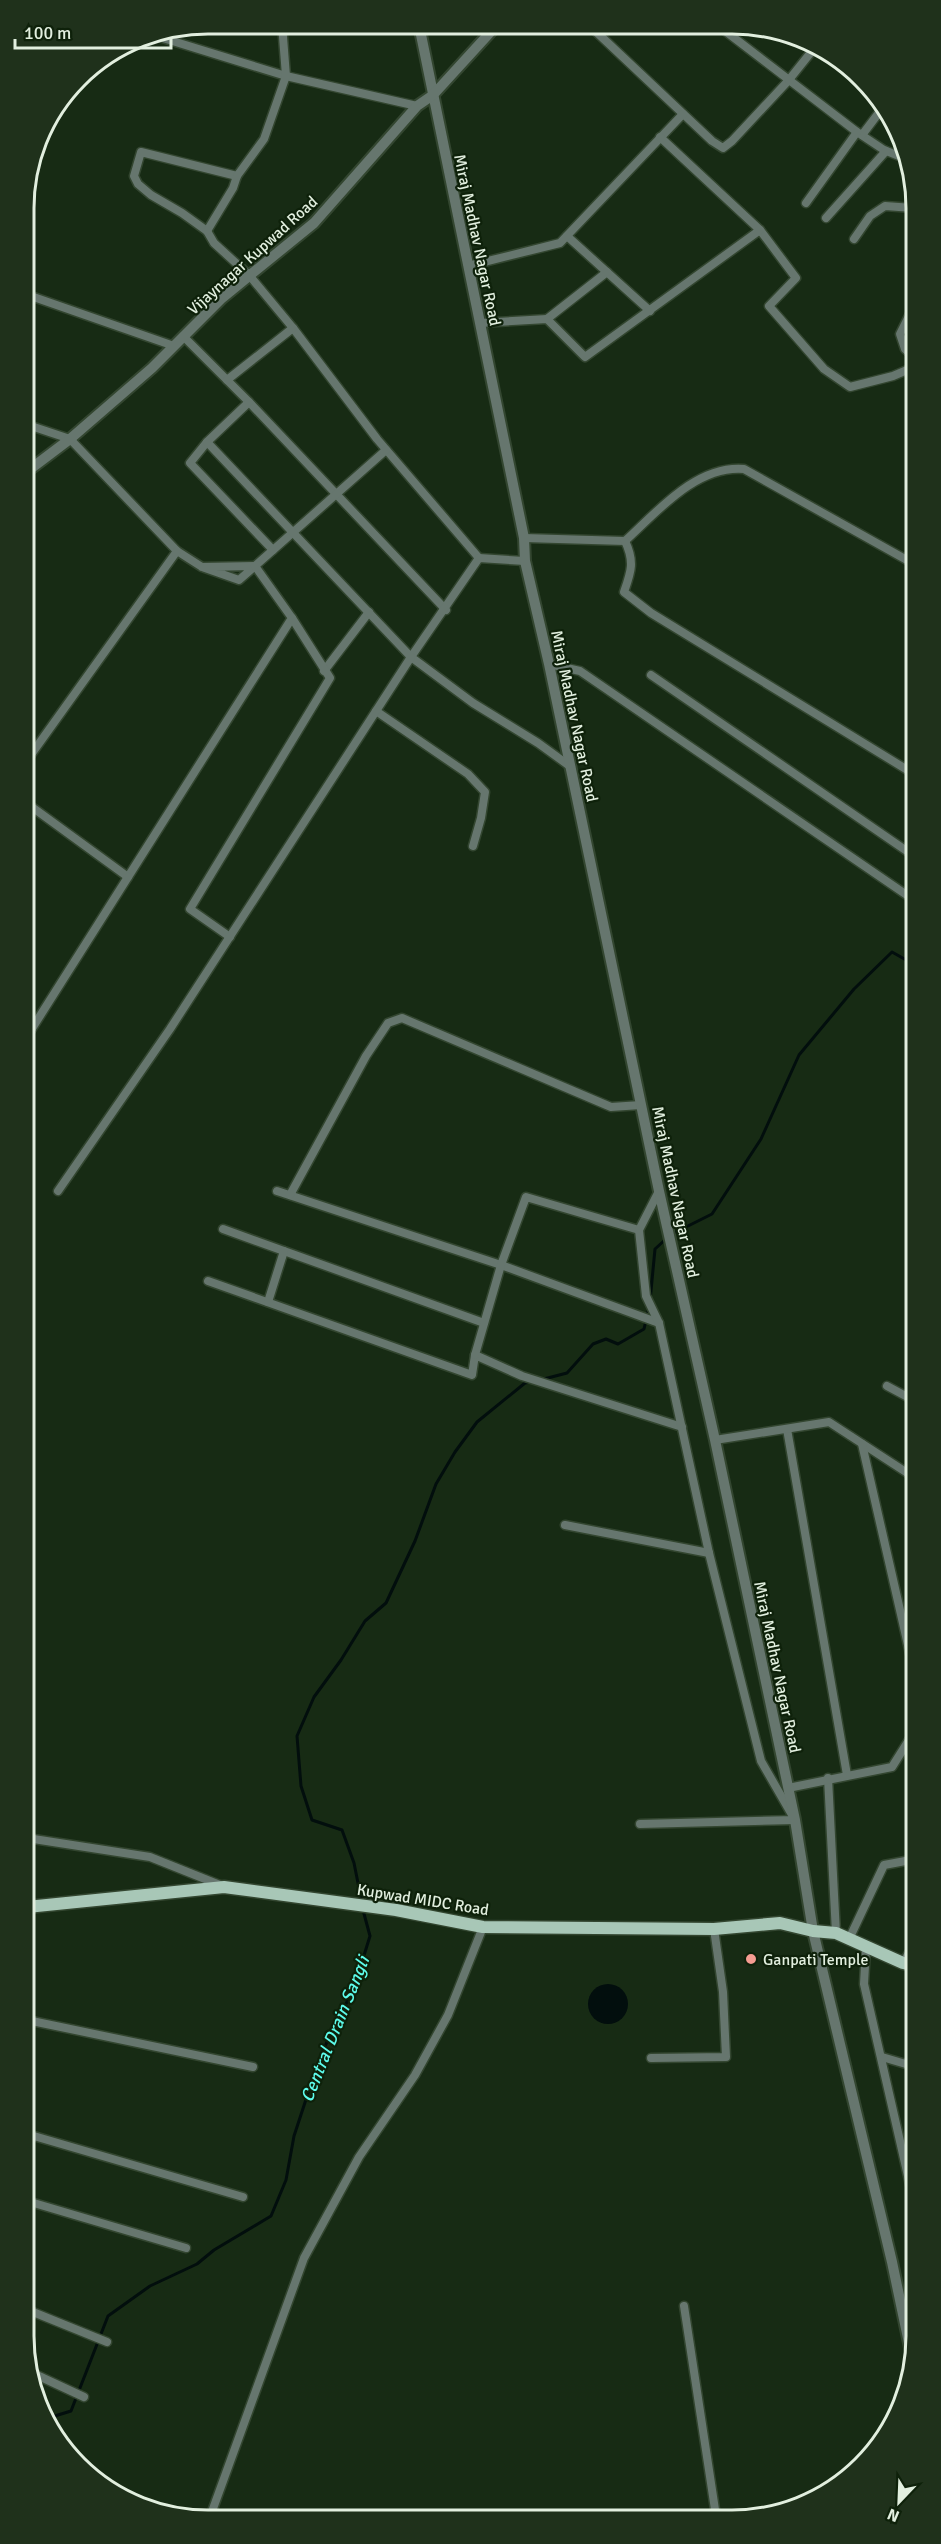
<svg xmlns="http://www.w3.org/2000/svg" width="941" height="2544" viewBox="0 0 941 2544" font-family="Signika,sans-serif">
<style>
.water{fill:#020e0d}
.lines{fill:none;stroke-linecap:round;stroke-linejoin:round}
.stream{stroke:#020e0d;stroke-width:3}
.minor-casing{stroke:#334630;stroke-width:11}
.tertiary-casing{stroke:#334630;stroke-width:14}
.primary-casing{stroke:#334630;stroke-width:15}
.minor{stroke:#66766e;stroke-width:8}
.tertiary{stroke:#66766e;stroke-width:10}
.primary{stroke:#a8c7b7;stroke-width:12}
.poi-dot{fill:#f59c92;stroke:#0e210a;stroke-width:2}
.labels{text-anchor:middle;stroke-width:4.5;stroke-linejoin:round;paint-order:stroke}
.street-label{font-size:16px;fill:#e2efdf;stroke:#0e210a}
.poi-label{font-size:16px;fill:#e2efdf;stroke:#0e210a;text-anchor:start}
.water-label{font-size:18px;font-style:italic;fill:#5dfbeb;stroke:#0e210a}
.rim{fill:none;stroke:#e2efdf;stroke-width:3}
</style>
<rect width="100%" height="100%" fill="#172b14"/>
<!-- water -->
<circle class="water" cx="608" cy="2004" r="20"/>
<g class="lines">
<!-- stream -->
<g class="stream">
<path d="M 672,1234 L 712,1214 L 761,1139 L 799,1055 L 854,989 L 892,952 L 915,965"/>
<path d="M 650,1301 L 655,1249 L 667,1238"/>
<path d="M 540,1380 L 567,1373 L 593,1344 L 606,1339 L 618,1344 L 644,1329 L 649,1307"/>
<path d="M 362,1903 L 354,1863 L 342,1830 L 312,1820 L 301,1786 L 297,1736 L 314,1697 L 341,1660 L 365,1621 L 386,1603 L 415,1541 L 436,1484 L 455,1452 L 477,1422 L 525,1383 L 530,1382"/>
<path d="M 45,2419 L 71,2411 L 108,2316 L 150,2286 L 197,2264 L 214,2250 L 271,2216 L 286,2180 L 294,2136 L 315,2072 L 332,2029 L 353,1991 L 370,1936 L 363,1910"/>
</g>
<defs>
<g id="minor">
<path d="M 590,26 L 712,141 L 723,148 L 732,141 L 788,81 L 816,46"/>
<path d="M 720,27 L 857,132 L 884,150 L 909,160"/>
<path d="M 153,35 L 286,76 L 417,106"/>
<path d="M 862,135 L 884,106"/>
<path d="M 237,176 L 141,152 L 134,176 L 138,184 L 151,195 L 182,213 L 207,231 L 214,243 L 249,275 L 293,328 L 377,439 L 479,558"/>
<path d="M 806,203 L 857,132"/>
<path d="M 826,218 L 886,151"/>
<path d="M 760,230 L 796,278 L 769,306 L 824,369 L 850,387 L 893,376 L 914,367"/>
<path d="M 207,231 L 233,188 L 237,176 L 264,139 L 286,76 L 282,24"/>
<path d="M 567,236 L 650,311"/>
<path d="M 854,239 L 870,216 L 885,206 L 913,208"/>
<path d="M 468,266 L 560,243 L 683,114"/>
<path d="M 25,294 L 174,346"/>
<path d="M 914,306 L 900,334 L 905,349 L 914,357"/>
<path d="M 547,319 L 607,272"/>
<path d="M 480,323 L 547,319 L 585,357 L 760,230 L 660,137"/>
<path d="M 183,336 L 249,402 L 446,610"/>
<path d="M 227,380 L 293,328"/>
<path d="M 25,424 L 70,439 L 177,551 L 202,567 L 239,580 L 255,566 L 202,567"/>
<path d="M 207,442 L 190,463 L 273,550"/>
<path d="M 524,538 L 625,541 C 657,512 696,465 744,469 L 914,564"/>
<path d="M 625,541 C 635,562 631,572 624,592 L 651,613 L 914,774"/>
<path d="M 525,561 L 479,558 L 411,657 L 473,703 L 538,743 L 571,767"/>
<path d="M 549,664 L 580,671 L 914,900"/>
<path d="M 324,671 L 369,612"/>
<path d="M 651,675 L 914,856"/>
<path d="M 376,711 L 468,774 L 485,792 L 481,818 L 473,846"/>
<path d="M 25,763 L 177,551"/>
<path d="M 25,802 L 128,877 L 292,618 L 255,566 L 386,450"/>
<path d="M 230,937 L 190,909 L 330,678 L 292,618"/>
<path d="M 26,1038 L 128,877"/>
<path d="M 58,1191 L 170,1029 L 411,657 L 207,442 L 249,402"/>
<path d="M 277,1191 L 501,1265 L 659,1323"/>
<path d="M 290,1195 L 366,1056 L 388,1023 L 402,1018 L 611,1107 L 641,1105"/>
<path d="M 223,1229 L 484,1323"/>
<path d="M 208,1281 L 472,1375 L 475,1355 L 522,1376 L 682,1427"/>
<path d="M 268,1302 L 284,1251"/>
<path d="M 475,1355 L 501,1265 L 526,1197 L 639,1230"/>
<path d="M 887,1386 L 915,1401"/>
<path d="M 787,1429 L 847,1775"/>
<path d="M 715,1440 L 829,1422 L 915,1478"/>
<path d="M 862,1444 L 916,1680"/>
<path d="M 565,1525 L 709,1553"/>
<path d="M 828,1778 L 836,1933"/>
<path d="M 788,1788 L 892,1767 L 916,1729"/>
<path d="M 640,1824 L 795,1820 L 761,1761 L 709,1553 L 659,1323 L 646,1296 L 639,1230 L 659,1191"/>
<path d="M 27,1838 L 150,1857 L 220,1885"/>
<path d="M 909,1860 L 916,1846"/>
<path d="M 850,1937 L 884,1865 L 916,1859"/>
<path d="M 866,1947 L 864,1984 L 916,2211"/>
<path d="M 903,1963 L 916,1941"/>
<path d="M 27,2020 L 253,2067"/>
<path d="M 882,2057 L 916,2067"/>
<path d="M 651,2058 L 726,2057 L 723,1992 L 714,1929"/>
<path d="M 27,2134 L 243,2197"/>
<path d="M 27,2201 L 186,2248"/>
<path d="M 684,2306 L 716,2516"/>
<path d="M 28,2310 L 107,2342"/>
<path d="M 28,2371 L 84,2397"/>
<path d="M 210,2517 L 304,2258 L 359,2157 L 415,2075 L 448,2015 L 483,1927"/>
</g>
<g id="tertiary">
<path d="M 419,25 L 524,538 L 525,561 L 549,664 L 659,1191 L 715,1440 L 795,1820 L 813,1931 L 892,2262 L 913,2362"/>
<path d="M 25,473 L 70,439 L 152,368 L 222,298 L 314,223 L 417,106 L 433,95 L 496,26"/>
</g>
<path id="primary" d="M 27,1907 L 224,1887 L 396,1910 L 483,1927 L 714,1929 L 780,1923 L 813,1931 L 836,1933 L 903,1963 L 916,1966"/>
</defs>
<!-- minor casing -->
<use href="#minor" class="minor-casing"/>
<!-- tertiary casing -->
<use href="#tertiary" class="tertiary-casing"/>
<!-- primary casing -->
<use href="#primary" class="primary-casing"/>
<!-- minor -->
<use href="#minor" class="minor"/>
<!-- tertiary -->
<use href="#tertiary" class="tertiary"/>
<!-- primary -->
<use href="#primary" class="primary"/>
</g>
<!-- markers -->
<circle class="poi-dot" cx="751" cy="1959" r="6"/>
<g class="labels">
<!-- street labels -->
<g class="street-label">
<text transform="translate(478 240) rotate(78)" y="6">Miraj Madhav Nagar Road</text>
<text transform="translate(252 255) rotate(-42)" y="6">Vijaynagar Kupwad Road</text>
<text transform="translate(575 716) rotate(78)" y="6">Miraj Madhav Nagar Road</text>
<text transform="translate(676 1192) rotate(78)" y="6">Miraj Madhav Nagar Road</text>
<text transform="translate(778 1667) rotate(78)" y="6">Miraj Madhav Nagar Road</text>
<text transform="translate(423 1899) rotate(9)" y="6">Kupwad MIDC Road</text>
</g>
<!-- poi labels -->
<g class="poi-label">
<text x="763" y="1965">Ganpati Temple</text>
</g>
<!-- water labels -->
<g class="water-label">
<text transform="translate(335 2029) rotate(-68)" y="6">Central Drain Sangli</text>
</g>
</g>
<!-- crop -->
<path d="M0 0H941V2544H0ZM208 34H732A174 174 0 0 1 906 208V2336A174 174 0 0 1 732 2510H208A174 174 0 0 1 34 2336V208A174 174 0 0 1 208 34Z" fill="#1f311b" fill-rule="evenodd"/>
<path class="rim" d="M208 34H732A174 174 0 0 1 906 208V2336A174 174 0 0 1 732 2510H208A174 174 0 0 1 34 2336V208A174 174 0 0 1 208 34Z"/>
<!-- north arrow -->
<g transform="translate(899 2502) rotate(203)" stroke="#0e210a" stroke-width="4.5" paint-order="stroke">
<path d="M0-4.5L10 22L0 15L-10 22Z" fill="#e2efdf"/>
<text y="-9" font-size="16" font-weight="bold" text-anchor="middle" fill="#e2efdf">N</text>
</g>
<!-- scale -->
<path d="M15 39v9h156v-9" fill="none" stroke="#e2efdf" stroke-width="3"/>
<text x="24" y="39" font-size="18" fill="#e2efdf" stroke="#0e210a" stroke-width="4.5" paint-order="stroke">100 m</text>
</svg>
